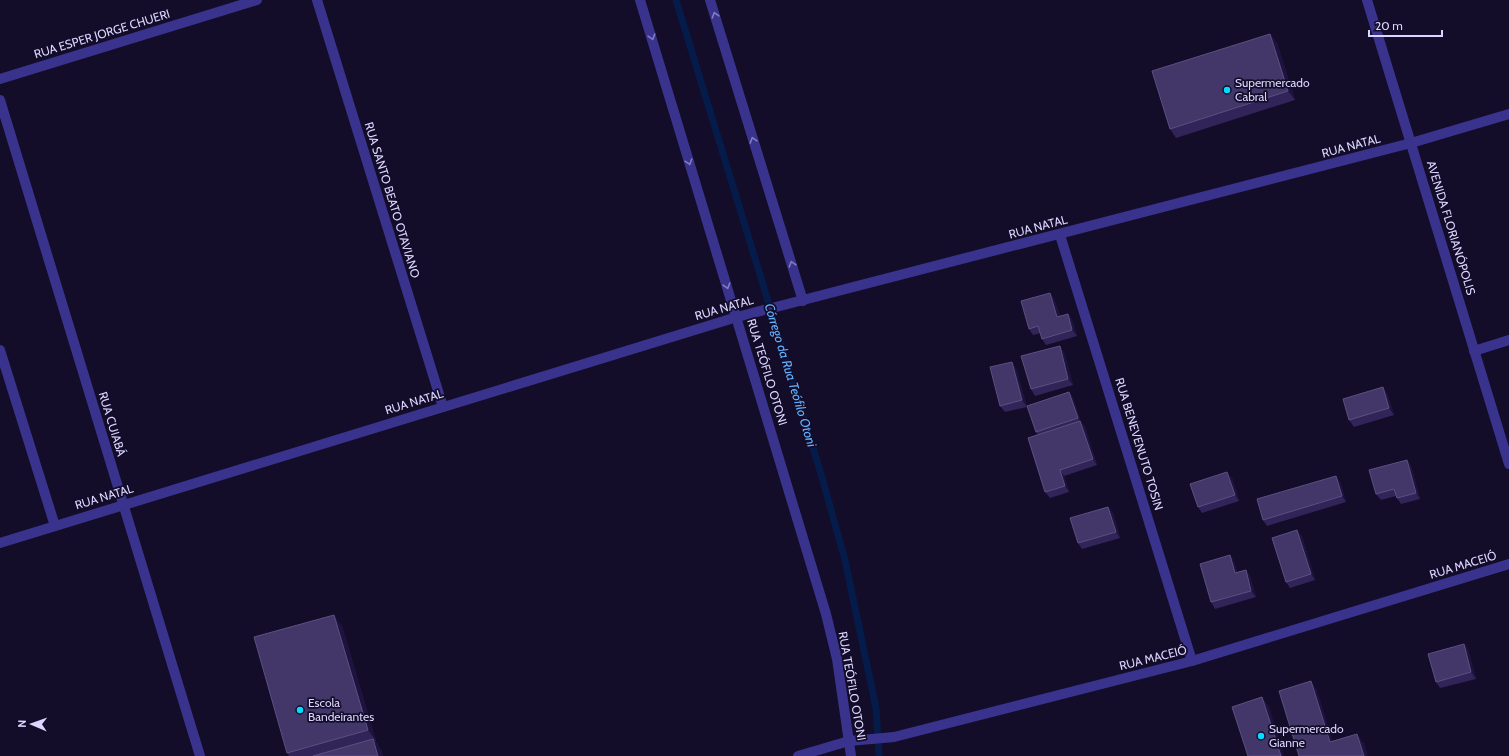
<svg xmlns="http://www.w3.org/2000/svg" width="1509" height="756" viewBox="0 0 1509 756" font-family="Cabin,sans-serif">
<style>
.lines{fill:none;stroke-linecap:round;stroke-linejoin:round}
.stream{stroke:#051b4a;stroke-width:7}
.service{stroke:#3a338d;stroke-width:10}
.minor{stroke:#3a338d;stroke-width:10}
.tertiary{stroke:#3a338d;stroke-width:10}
.wall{fill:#312459}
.shaded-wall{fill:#1d133e}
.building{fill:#43376a;stroke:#5b5082}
.oneway{stroke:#827cc0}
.poi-dot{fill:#01dcff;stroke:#130d29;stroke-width:1.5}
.labels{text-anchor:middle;stroke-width:3.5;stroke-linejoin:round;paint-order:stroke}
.street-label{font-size:12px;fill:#dbd5ff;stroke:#130d29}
.poi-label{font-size:12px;fill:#dbd5ff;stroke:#130d29;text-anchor:start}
.water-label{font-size:13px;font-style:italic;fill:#63b1ff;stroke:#130d29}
</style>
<rect width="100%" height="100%" fill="#130d29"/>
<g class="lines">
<!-- stream -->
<path class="stream" d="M 676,0 L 821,474 L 845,560 L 876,708 L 879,756"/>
<!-- service -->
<path class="service" d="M 0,350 L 55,526"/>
<!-- minor -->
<g class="minor">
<path d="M 317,0 L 443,407"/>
<path d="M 640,0 L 826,614 L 837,659 L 851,756"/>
<path d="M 710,0 L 803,301"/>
<path d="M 1367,0 L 1509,464"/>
<path d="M 0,79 L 257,0"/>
<path d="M 0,100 L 200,756"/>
<path d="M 1060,235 L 1192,661"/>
<path d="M 1474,351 L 1509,340"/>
<path d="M 798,756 L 849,741 L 894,737 L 1192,661 L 1509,564"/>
</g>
<!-- tertiary -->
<path class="tertiary" d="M 0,543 L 737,317 L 1411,143 L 1509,114"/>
</g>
<!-- wall -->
<g class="wall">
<path d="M 1270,34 L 1277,43 L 1295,100 L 1176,138 L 1170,129 Z"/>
<path d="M 1050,293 L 1054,299 L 1060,316 L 1068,314 L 1072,320 L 1077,336 L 1046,345 L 1042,339 L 1041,333 L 1033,335 L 1029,329 Z"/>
<path d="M 1064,352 L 1073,385 L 1035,396 L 1031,389 Z"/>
<path d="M 1016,368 L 1027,407 L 1005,412 L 1000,406 Z"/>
<path d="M 1069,392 L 1073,398 L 1081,422 L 1085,427 L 1097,465 L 1064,476 L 1069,492 L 1050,498 L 1045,492 L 1038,435 L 1036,432 Z"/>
<path d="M 1387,393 L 1394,415 L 1354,427 L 1349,420 Z"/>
<path d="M 1407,460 L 1411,466 L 1420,499 L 1401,504 L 1397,498 L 1396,496 L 1381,500 L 1376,494 Z"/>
<path d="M 1232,478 L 1239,501 L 1202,513 L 1198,507 Z"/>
<path d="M 1340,482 L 1346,502 L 1267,526 L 1263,520 Z"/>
<path d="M 1108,507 L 1113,513 L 1120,538 L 1082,549 L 1078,543 Z"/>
<path d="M 1302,536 L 1315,580 L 1290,588 L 1286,582 Z"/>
<path d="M 1230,555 L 1234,562 L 1237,572 L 1246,570 L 1250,576 L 1256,597 L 1215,609 L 1211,602 Z"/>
<path d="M 342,626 L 376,741 L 375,741 L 381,750 L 383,756 L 289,756 L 287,753 Z"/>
<path d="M 1464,644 L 1468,650 L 1476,679 L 1440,688 L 1436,682 Z"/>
</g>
<!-- shaded-wall -->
<g class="shaded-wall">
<path d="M 1270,34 L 1277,43 L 1295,100 L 1288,91 Z"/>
<path d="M 1050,293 L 1054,299 L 1062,323 L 1057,317 Z"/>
<path d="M 1068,314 L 1072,320 L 1077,336 L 1072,330 Z"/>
<path d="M 1060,346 L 1064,352 L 1073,385 L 1068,379 Z"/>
<path d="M 1012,362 L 1016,368 L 1027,407 L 1022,400 Z"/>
<path d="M 1383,387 L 1387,393 L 1394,415 L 1389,408 Z"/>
<path d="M 1069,392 L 1073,398 L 1081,422 L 1085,427 L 1097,465 L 1093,459 L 1081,423 L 1078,418 Z"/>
<path d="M 1407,460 L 1411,466 L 1420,499 L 1416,493 Z"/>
<path d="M 1060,470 L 1064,476 L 1069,492 L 1065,486 Z"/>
<path d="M 1227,472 L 1232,478 L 1239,501 L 1235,495 Z"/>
<path d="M 1336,476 L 1340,482 L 1346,502 L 1342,496 Z"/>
<path d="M 1108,507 L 1113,513 L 1120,538 L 1116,532 Z"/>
<path d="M 1297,530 L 1302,536 L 1315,580 L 1311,574 Z"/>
<path d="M 1230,555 L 1234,562 L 1239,579 L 1235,573 Z"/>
<path d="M 1246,570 L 1250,576 L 1256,597 L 1251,591 Z"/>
<path d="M 334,615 L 342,626 L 376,741 L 368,730 Z"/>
<path d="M 1464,644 L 1468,650 L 1476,679 L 1471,672 Z"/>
<path d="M 1311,681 L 1317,690 L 1336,751 L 1330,742 Z"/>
<path d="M 1262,697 L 1269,706 L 1284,756 L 1281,756 Z"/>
<path d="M 1357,734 L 1364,743 L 1368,756 L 1364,756 Z"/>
<path d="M 373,739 L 381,750 L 383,756 L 378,756 Z"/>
</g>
<!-- building -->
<g class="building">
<path d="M 1270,34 L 1288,91 L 1170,129 L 1152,71 Z"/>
<path d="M 1050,293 L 1057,317 L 1068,314 L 1072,330 L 1042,339 L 1038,326 L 1029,329 L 1021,301 Z"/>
<path d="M 1060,346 L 1068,379 L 1031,389 L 1021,356 Z"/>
<path d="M 1012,362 L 1022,400 L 1000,406 L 990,367 Z"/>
<path d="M 1383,387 L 1389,408 L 1349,420 L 1343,399 Z"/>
<path d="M 1069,392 L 1078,418 L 1036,432 L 1027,406 Z"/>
<path d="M 1080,421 L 1093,459 L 1060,470 L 1065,486 L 1045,492 L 1028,438 Z"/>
<path d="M 1407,460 L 1416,493 L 1397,498 L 1394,489 L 1376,494 L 1369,470 Z"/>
<path d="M 1227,472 L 1235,495 L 1198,507 L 1190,484 Z"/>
<path d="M 1336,476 L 1342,496 L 1263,520 L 1257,499 Z"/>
<path d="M 1108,507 L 1116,532 L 1078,543 L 1070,518 Z"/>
<path d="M 1297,530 L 1311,574 L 1286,582 L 1272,538 Z"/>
<path d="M 1230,555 L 1235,573 L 1246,570 L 1251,591 L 1211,602 L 1200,564 Z"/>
<path d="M 334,615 L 368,730 L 287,753 L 254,637 Z"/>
<path d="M 1464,644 L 1471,672 L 1436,682 L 1428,654 Z"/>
<path d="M 1311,681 L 1330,742 L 1357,734 L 1364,756 L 1299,756 L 1279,691 Z"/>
<path d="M 1262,697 L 1281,756 L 1248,756 L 1232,707 Z"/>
<path d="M 373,739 L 378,756 L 313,756 Z"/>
</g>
<!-- one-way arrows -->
<defs><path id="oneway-chevron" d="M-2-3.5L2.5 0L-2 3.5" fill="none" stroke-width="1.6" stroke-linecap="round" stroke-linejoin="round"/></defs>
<g class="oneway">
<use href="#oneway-chevron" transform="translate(715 15) rotate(-107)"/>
<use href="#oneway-chevron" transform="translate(652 37) rotate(73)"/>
<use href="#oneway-chevron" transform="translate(753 140) rotate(-107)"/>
<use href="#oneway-chevron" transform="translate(689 162) rotate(73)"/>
<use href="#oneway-chevron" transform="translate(792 264) rotate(-107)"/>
<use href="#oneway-chevron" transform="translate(727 286) rotate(73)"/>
</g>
<!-- markers -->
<g class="poi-dot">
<circle cx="1227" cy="90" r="4"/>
<circle cx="300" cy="710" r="4"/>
<circle cx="1261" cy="736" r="4"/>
</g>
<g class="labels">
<!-- street labels -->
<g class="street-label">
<text transform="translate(102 34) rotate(-17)" y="4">RUA ESPER JORGE CHUERI</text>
<text transform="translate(1351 146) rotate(-15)" y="4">RUA NATAL</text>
<text transform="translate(392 200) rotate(73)" y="4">RUA SANTO BEATO OTAVIANO</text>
<text transform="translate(1038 227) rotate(-15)" y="4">RUA NATAL</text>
<text transform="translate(1451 228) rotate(73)" y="4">AVENIDA FLORIANÓPOLIS</text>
<text transform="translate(724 308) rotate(-16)" y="4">RUA NATAL</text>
<text transform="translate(767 372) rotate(73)" y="4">RUA TEÓFILO OTONI</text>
<text transform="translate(414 402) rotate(-17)" y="4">RUA NATAL</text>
<text transform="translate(112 424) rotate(73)" y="4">RUA CUIABÁ</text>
<text transform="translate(1139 444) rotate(73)" y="4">RUA BENEVENUTO TOSIN</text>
<text transform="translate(104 497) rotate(-17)" y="4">RUA NATAL</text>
<text transform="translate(1463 565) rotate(-17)" y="4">RUA MACEIÓ</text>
<text transform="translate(1153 658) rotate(-14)" y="4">RUA MACEIÓ</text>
<text transform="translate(852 686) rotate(80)" y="4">RUA TEÓFILO OTONI</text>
</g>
<!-- poi labels -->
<g class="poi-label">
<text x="1235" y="87">Supermercado<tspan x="1235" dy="14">Cabral</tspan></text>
<text x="308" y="707">Escola<tspan x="308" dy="14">Bandeirantes</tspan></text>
<text x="1269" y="733">Supermercado<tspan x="1269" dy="14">Gianne</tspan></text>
</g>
<!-- water labels -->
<g class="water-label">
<text transform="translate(791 375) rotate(73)" y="5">Córrego da Rua Teófilo Otoni</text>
</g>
</g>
<!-- north arrow -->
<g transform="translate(32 724) rotate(272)" stroke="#130d29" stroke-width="3" paint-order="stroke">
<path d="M0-3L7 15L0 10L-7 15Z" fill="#dbd5ff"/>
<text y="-6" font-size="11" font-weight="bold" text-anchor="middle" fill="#dbd5ff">N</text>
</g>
<!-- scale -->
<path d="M1369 30v6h73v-6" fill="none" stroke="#dbd5ff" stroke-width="2"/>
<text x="1375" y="30" font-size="12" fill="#dbd5ff" stroke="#130d29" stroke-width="3" paint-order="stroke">20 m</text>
</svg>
